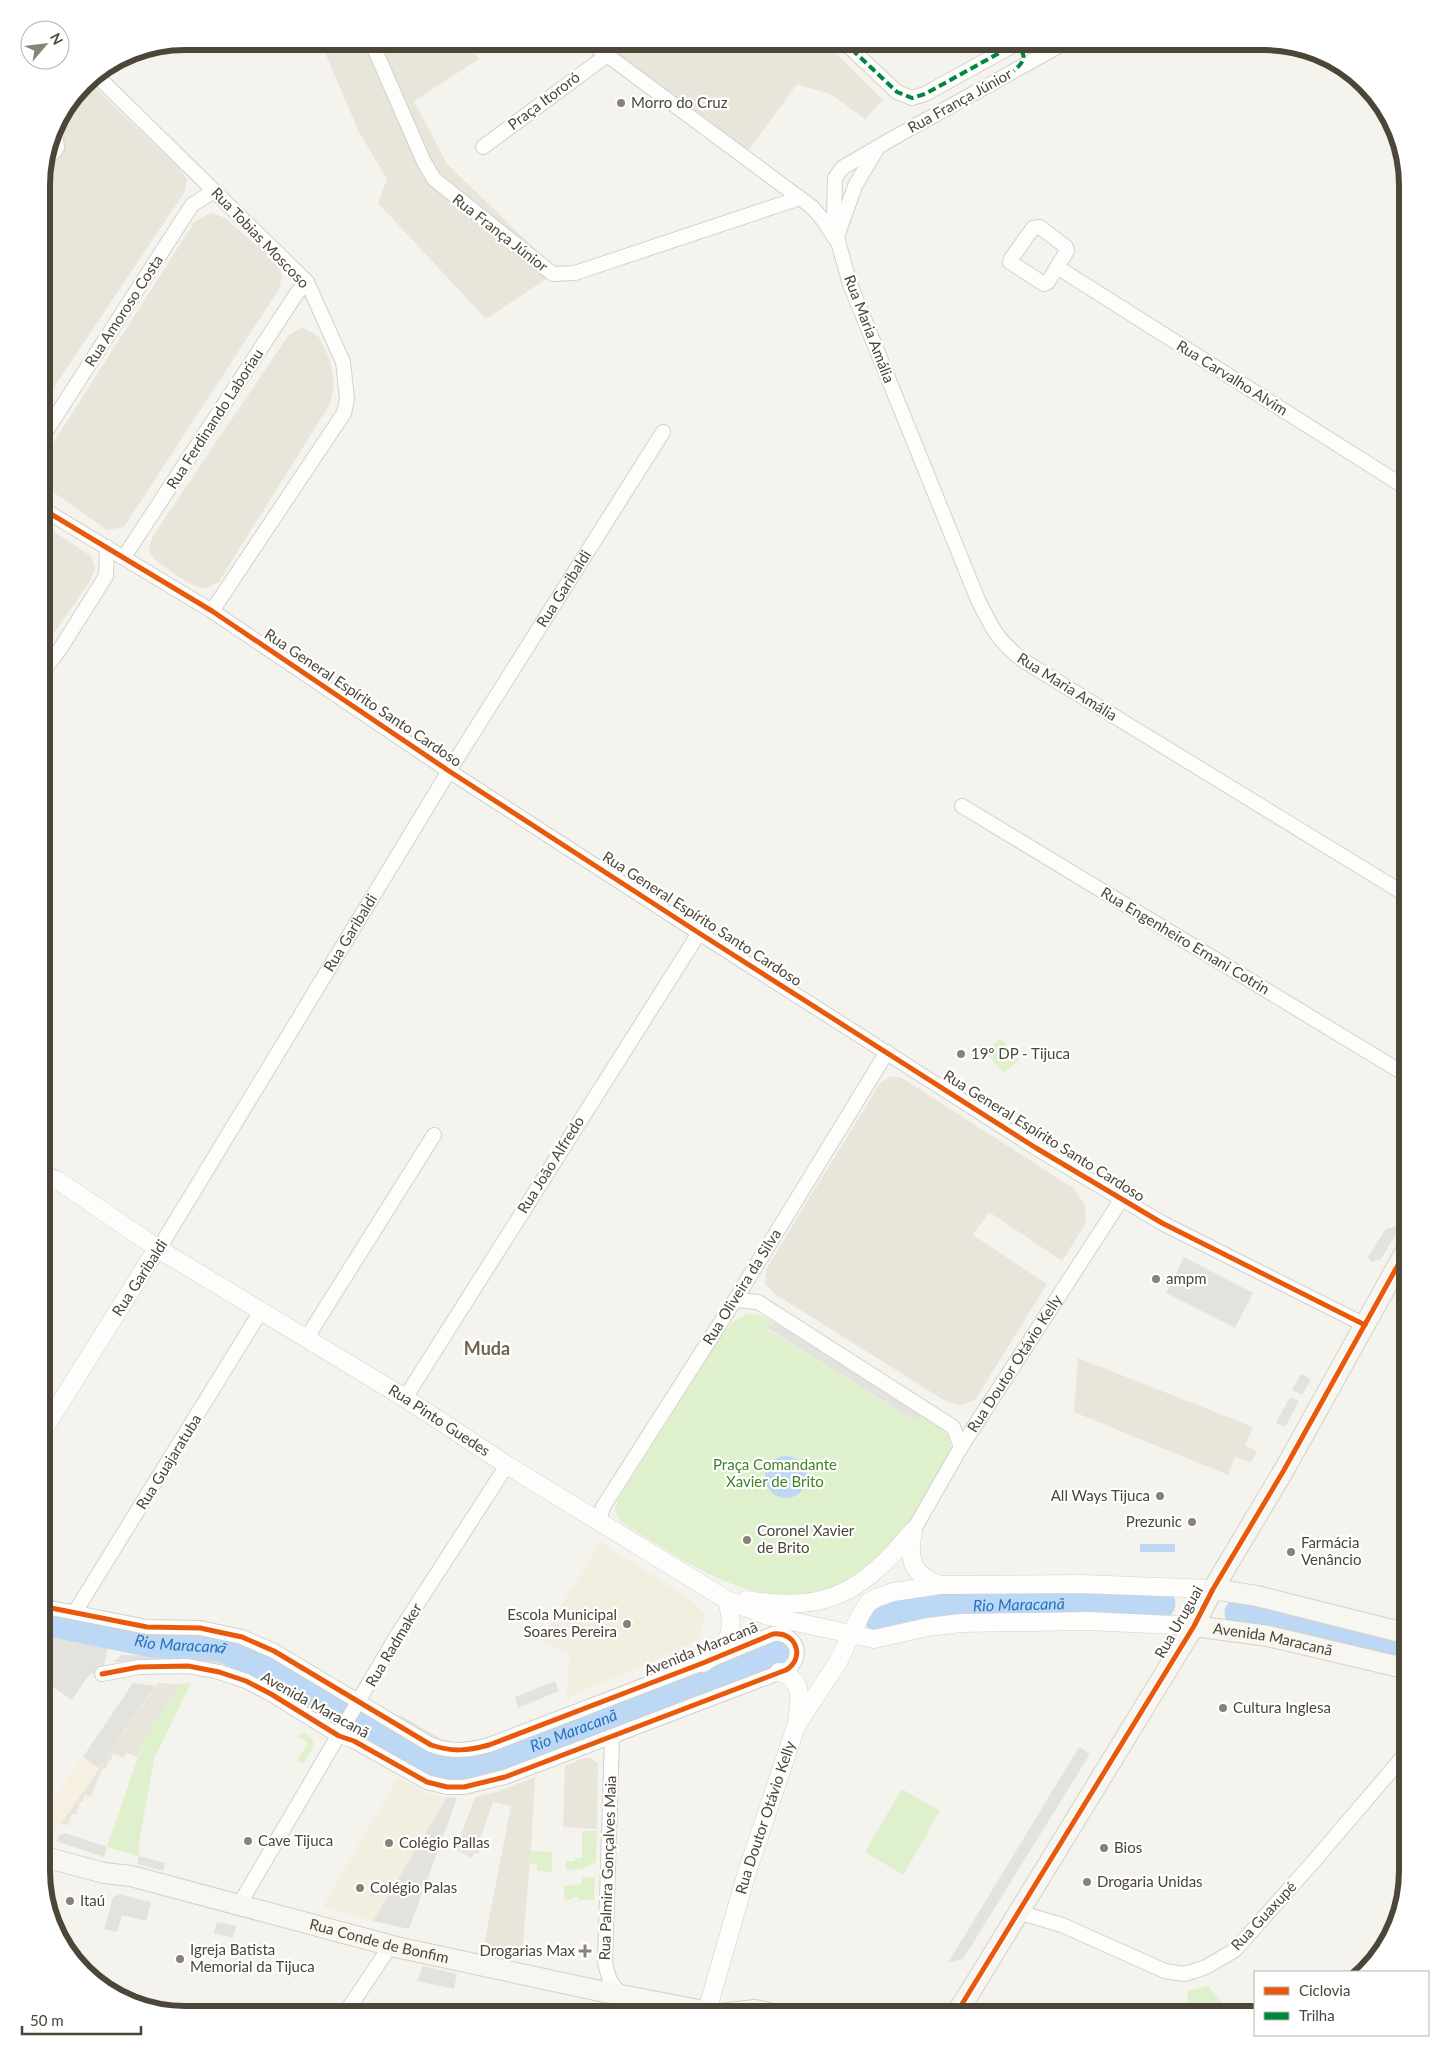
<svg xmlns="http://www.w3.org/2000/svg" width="1449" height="2056" viewBox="0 0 1449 2056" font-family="Lato,sans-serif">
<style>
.residential{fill:#e8e5db}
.commercial{fill:#f7f0e1}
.education{fill:#f2efe0}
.green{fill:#dff0cc}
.parking{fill:#e3e2dd}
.water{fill:#bcd8f4}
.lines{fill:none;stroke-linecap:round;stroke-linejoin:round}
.river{stroke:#bcd8f4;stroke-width:29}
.minor-casing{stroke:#d2d1cb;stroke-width:16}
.tertiary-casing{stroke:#d2d1cb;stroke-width:19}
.secondary-casing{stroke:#d4d1c4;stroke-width:22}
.minor{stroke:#fdfdfc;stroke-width:14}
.tertiary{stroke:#fdfdfc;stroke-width:18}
.secondary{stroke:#f7f6f1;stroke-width:20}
.quiet{stroke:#00873e;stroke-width:4;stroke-dasharray:8 4;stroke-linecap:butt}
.cycleway-casing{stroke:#fff;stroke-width:8}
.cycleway{stroke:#e8590c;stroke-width:5}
.poi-dot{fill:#878378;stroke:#fff;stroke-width:2}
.labels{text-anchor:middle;stroke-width:4.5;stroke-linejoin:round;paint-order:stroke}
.street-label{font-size:15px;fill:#4c4638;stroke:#fff}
.poi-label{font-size:15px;fill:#4c4638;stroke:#fff;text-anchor:start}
.park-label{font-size:15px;fill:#408424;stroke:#fff}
.water-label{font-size:16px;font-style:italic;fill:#2672c3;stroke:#fff}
.quarter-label{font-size:18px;font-weight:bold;fill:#70654e;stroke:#fff}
.rim{fill:none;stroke:#4c4638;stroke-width:6}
</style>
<rect width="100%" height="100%" fill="#f4f3ee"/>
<!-- residential -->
<g class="residential">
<path d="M 320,41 L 465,41 L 479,59 L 414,101 L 447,164 L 558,271 L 486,319 L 378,203 L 387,179 L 359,132 Z"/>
<path d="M 587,41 L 823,41 L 883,100 L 865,119 L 832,95 L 797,84 L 748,151 Z"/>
<path d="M 82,86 L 93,86 L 179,168 L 187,179 L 184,193 L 42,405 L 42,176 L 43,169 L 61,148 L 52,130 Z"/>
<path d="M 212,213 L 225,218 L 276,262 L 282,276 L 279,289 L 124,527 L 107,530 L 43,485 L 41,462 L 195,221 Z"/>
<path d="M 302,327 L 319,337 L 330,360 L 334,384 L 330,404 L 218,583 L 203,589 L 185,581 L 156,561 L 149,551 L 152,537 L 288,336 Z"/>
<path d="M 41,523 L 91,556 L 95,568 L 90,581 L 41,652 Z"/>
<path d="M 891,1076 L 902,1078 L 1073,1188 L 1085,1205 L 1086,1223 L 1062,1261 L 989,1212 L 973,1235 L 1047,1284 L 975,1400 L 960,1405 L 947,1402 L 775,1294 L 765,1284 L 766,1270 L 800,1213 L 881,1082 Z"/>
<path d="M 1078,1358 L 1253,1427 L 1245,1446 L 1257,1451 L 1251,1463 L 1235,1457 L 1228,1475 L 1074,1412 Z"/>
<path d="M 158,1683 L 181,1684 L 143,1742 L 137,1757 L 126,1753 L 124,1758 L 113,1754 L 111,1761 L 109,1760 L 106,1768 L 102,1769 L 91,1797 L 85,1795 L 82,1802 L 80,1802 L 76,1815 L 72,1814 L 68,1825 L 61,1824 Z"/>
<path d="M 584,1758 L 591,1758 L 598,1763 L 597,1829 L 563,1827 L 565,1766 Z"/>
<path d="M 535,1777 L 531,1851 L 522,1954 L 484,1945 L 511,1806 L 493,1802 L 479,1842 L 482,1843 L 478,1854 L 474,1853 L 472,1858 L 455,1850 L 475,1797 L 496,1792 Z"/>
</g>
<!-- commercial -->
<path class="commercial" d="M 83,1757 L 99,1768 L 54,1834 L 41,1830 L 41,1817 Z"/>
<!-- education -->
<g class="education">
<path d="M 600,1542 L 687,1597 L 705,1614 L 700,1638 L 680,1650 L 566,1698 L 570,1654 L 541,1640 Z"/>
<path d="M 398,1778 L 428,1794 L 447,1797 L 373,1921 L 322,1907 Z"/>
</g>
<!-- green -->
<g class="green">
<path d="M 1000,1038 L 1019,1060 L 1004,1073 L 985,1052 Z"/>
<path d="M 747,1314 L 760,1315 L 776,1323 L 765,1328 L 912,1419 L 924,1415 C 937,1424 950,1431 951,1449 C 951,1462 938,1478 931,1489 C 920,1505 911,1525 898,1540 C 883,1557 841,1592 818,1595 C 740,1604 684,1560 621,1522 L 615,1511 L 617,1501 L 725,1330 L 734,1321 Z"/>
<path d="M 191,1683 L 154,1759 L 139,1843 L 139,1856 L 107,1847 L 143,1742 L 181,1684 Z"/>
<path d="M 304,1732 C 321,1743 311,1750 303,1764 L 297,1761 L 307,1744 L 306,1741 L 298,1737 Z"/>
<path d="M 902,1789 L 940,1811 L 903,1875 L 865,1852 Z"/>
<path d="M 582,1831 L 597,1831 L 596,1862 L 582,1869 L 566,1870 L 566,1861 L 575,1861 L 575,1858 L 582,1858 Z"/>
<path d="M 531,1851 L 552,1852 L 552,1872 L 537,1871 L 537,1864 L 530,1864 Z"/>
<path d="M 595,1877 L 594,1900 L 580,1900 L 576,1896 L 571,1900 L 564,1899 L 564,1886 L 581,1884 L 582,1878 Z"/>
<path d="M 1208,1986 L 1233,2015 L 1190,2015 L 1187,1991 Z"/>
</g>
<!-- parking -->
<g class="parking">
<path d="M 1401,1225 L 1381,1259 L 1371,1262 L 1368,1257 L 1386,1229 Z"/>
<path d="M 1184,1257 L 1253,1293 L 1235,1328 L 1166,1293 Z"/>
<path d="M 776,1323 L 868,1380 L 924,1415 L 912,1419 L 765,1327 Z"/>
<path d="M 1301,1374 L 1311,1379 L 1302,1395 L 1292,1390 Z"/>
<path d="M 1290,1397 L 1299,1401 L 1285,1427 L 1276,1423 Z"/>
<path d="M 55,1634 L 109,1644 L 102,1674 L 93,1673 L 87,1677 L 72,1700 L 46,1682 L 41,1681 L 41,1654 Z"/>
<path d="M 706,1652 L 703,1657 L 571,1710 L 569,1706 Z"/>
<path d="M 121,1655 L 204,1656 L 222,1660 L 280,1686 L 331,1718 L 328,1721 L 280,1691 L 249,1675 L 220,1664 L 202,1661 L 113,1662 Z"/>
<path d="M 555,1681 L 559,1691 L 518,1708 L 515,1697 Z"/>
<path d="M 133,1683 L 155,1686 L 99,1768 L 83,1757 Z"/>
<path d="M 400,1715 L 441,1739 L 454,1742 L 476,1741 L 496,1735 L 497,1738 L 487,1742 L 443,1744 L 398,1719 Z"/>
<path d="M 1079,1747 L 1090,1754 L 963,1959 L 948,1963 Z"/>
<path d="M 447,1797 L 457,1798 L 409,1929 L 373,1921 Z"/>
<path d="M 65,1833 L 107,1847 L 104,1857 L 56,1841 L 60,1835 Z"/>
<path d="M 139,1856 L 165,1863 L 163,1871 L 137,1864 Z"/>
<path d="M 119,1894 L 151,1902 L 146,1921 L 122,1915 L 117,1932 L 104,1929 L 113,1898 Z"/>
<path d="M 217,1922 L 236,1926 L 233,1938 L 214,1933 Z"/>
<path d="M 423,1966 L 457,1974 L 454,1989 L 417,1981 Z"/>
</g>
<!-- water -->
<g class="water">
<circle cx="786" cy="1477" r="21"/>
<rect x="1140" y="1544" width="35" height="8"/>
</g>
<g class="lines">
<!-- river -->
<g class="river">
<path d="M 1239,1613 L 1300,1624 L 1408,1651"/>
<path id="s1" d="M 879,1618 L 915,1610 L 952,1606 L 1114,1602 L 1161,1604"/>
<path id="s2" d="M 41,1620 L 152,1643 L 221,1647 L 277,1672 L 338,1707"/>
<path id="s3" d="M 366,1724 C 389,1738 421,1763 448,1767 C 463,1769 477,1765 490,1762 L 784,1650"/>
</g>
<defs>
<g id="minor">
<path d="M 371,41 L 424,162 L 434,179 L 553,274 L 575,273 L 800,198"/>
<path d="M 588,41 L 812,207 L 823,220 L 836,240"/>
<path d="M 843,41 L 897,92 L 912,98 L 925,94 L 1021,41"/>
<path d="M 1068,41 L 895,137 L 842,168 L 835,178 L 834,217 L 839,245 L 850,284 L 978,600 C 993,630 998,641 1024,661 L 1408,896"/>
<path d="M 96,75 L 307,282 L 343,362 L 347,399 L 344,413 L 212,611"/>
<path d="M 483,147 L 606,56"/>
<path d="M 45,161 L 57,148 L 56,139 L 51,134"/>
<path d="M 838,234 L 855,186 L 878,147"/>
<path d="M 1057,267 L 1048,282 L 1044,284 L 1010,262 L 1011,259 L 1033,228 L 1040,227 L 1066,247 L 1067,251 L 1057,267 L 1408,489"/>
<path d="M 41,439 L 192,205 L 214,191"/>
<path d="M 41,508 L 212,611 L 449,771 L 699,933 L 1036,1148 L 1162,1223 L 1365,1325"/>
<path d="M 124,557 L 297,293 L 307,282"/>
<path d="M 41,674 L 60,649 L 106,576 L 107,547"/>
<path d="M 962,806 L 1408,1076"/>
<path d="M 41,1170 L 57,1180"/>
<path id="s4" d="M 160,1250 L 166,1237 L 449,771 L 663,432"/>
<path d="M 735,1300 L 758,1302 L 953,1427 L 961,1447"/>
<path d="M 306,1339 L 434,1135"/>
<path d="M 405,1398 L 699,933"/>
<path d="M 599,1521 L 603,1507 L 735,1300 L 887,1052"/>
<path id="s5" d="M 913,1531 L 961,1447 L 1121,1200"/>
<path d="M 41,1606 L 147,1627 L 200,1628 L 242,1637 L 274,1651 L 431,1745 C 452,1752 467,1751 489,1745 L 703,1663 L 773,1634 C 796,1631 806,1658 786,1670 L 505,1777 L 464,1787 L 447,1787 L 427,1782 L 354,1741 L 339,1736 L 271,1694 L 246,1681 L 219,1672 L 188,1666 L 139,1667 L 102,1674"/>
<path d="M 75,1612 L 261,1311"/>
<path d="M 612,1737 L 605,1963 L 610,1981 L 621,1995"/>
<path d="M 239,1905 L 396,1637 L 507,1465"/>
<path d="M 1018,1912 L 1062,1925 L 1165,1971 L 1184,1974 L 1194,1971 L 1206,1967 L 1235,1950 L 1314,1861 L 1408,1751"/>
<path d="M 344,2015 L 391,1945"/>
</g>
<g id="tertiary">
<path id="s6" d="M 41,1183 L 57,1180 L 160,1250 L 405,1398 L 507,1465 L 727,1600 L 768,1616 L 874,1639 L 928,1627 L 961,1623 L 1088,1621 L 1194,1626"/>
<path d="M 41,1434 L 151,1258 L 160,1250"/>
<path d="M 913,1531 C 907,1559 912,1575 940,1585"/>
<path d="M 746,1600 C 828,1613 862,1592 913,1531"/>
<path d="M 703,1663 C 730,1644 736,1633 727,1600"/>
<path d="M 779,1672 C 806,1680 799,1701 797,1723"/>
<path id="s7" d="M 707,2011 L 747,1872 L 796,1726 L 838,1662 L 861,1614 L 868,1603 L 876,1598 L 893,1592 L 940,1585 L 1081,1584 L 1213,1589"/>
</g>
<g id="secondary">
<path d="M 1213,1589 L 1257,1596 L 1408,1634"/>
<path id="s8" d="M 1194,1626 L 1268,1636 L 1408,1669"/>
<path id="s9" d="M 41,1856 L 104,1873 L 131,1876 L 396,1947 L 600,1991 L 720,2014 L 755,2010 L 778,2015"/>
<path d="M 955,2015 L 970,1992 L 1194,1626 L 1213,1589 L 1284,1470 L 1408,1247"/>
</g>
</defs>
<!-- minor casing -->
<use href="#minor" class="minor-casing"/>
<!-- tertiary casing -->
<use href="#tertiary" class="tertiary-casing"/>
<!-- secondary casing -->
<use href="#secondary" class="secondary-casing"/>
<!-- minor -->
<use href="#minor" class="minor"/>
<!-- tertiary -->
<use href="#tertiary" class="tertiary"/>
<!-- secondary -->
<use href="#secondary" class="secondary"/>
<!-- quiet -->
<g class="quiet">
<path d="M 843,41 L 897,92 L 912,98 L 925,94 L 1021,41"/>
<path d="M 1010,47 L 1015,47 L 1020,49 C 1028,58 1021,64 1014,71"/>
</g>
<defs>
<g id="cycleway">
<path d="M 41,508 L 212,611 L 449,771 L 699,933 L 1036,1148 L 1162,1223 L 1365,1325"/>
<path d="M 41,1606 L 147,1627 L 200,1628 L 242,1637 L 274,1651 L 431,1745 C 452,1752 467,1751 489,1745 L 703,1663 L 773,1634 C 796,1631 806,1658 786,1670 L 505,1777 L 464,1787 L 447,1787 L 427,1782 L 354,1741 L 339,1736 L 271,1694 L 246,1681 L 219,1672 L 188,1666 L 139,1667 L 102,1674"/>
<path d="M 962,2004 L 1194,1626 L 1213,1589 L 1284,1470 L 1408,1247"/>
</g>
</defs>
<!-- cycleway casing -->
<use href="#cycleway" class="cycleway-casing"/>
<!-- cycleway -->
<use href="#cycleway" class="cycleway"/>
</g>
<!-- markers -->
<g class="poi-dot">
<circle cx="621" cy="103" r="5"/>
<circle cx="961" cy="1054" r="5"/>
<circle cx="1156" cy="1279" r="5"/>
<circle cx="1160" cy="1496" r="5"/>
<circle cx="1192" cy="1522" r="5"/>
<circle cx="747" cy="1540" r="5"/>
<circle cx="1291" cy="1552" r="5"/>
<circle cx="627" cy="1624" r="5"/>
<circle cx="1223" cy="1708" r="5"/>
<circle cx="248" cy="1841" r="5"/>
<circle cx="389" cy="1843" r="5"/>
<circle cx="1104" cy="1848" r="5"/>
<circle cx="1087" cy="1882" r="5"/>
<circle cx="360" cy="1888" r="5"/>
<circle cx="70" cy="1901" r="5"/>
<path d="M582.5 1943.5h5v5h5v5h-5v5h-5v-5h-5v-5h5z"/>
<circle cx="180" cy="1959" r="5"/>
</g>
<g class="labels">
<!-- street labels -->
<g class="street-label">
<text transform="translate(544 101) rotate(-37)" y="5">Praça Itororó</text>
<text transform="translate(960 101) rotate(-29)" y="5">Rua França Júnior</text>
<text transform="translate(500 233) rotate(38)" y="5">Rua França Júnior</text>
<text transform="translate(260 238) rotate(46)" y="5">Rua Tobias Moscoso</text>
<text transform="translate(124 311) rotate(-57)" y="5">Rua Amoroso Costa</text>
<text transform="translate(869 329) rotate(69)" y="5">Rua Maria Amália</text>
<text transform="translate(1232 378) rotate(32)" y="5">Rua Carvalho Alvim</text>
<text transform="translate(215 419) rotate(-57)" y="5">Rua Ferdinando Laboriau</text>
<text dy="5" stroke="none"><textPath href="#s4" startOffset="775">Rua Garibaldi</textPath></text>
<text transform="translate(1067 687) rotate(32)" y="5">Rua Maria Amália</text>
<text transform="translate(363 698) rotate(34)" y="5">Rua General Espírito Santo Cardoso</text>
<text transform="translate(702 919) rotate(33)" y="5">Rua General Espírito Santo Cardoso</text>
<text dy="5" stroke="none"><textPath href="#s4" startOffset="370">Rua Garibaldi</textPath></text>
<text transform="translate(1185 941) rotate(31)" y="5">Rua Engenheiro Ernani Cotrin</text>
<text transform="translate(1044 1136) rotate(32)" y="5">Rua General Espírito Santo Cardoso</text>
<text transform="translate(551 1165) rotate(-58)" y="5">Rua João Alfredo</text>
<text transform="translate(140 1278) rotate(-57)" y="5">Rua Garibaldi</text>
<text transform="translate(742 1287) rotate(-58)" y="5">Rua Oliveira da Silva</text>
<text dy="5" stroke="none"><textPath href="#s5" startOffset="196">Rua Doutor Otávio Kelly</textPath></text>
<text dy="5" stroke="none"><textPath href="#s6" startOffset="468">Rua Pinto Guedes</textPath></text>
<text transform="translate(169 1462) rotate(-58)" y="5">Rua Guajaratuba</text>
<text transform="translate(1179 1622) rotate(-60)" y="5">Rua Uruguai</text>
<text dy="5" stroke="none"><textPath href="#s8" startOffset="80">Avenida Maracanã</textPath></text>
<text transform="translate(394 1645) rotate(-59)" y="5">Rua Radmaker</text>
<text transform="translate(701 1649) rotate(-22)" y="5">Avenida Maracanã</text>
<text transform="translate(315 1705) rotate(29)" y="5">Avenida Maracanã</text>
<text dy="5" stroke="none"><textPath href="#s7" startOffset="202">Rua Doutor Otávio Kelly</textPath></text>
<text transform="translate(608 1868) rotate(-88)" y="5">Rua Palmira Gonçalves Maia</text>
<text transform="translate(1264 1916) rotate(-47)" y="5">Rua Guaxupé</text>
<text dy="5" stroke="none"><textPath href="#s9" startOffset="349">Rua Conde de Bonfim</textPath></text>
</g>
<!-- poi labels -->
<g class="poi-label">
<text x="631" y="108">Morro do Cruz</text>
<text x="971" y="1059">19º DP - Tijuca</text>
<text x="1166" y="1284">ampm</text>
<text x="1150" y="1501" text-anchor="end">All Ways Tijuca</text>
<text x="1182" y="1527" text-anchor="end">Prezunic</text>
<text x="757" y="1536">Coronel Xavier<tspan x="757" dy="17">de Brito</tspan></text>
<text x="1301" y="1548">Farmácia<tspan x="1301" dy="17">Venâncio</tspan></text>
<text x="617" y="1620" text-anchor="end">Escola Municipal<tspan x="617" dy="17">Soares Pereira</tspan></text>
<text x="1233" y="1713">Cultura Inglesa</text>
<text x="258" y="1846">Cave Tijuca</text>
<text x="399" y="1848">Colégio Pallas</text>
<text x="1114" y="1853">Bios</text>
<text x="1097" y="1887">Drogaria Unidas</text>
<text x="370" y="1893">Colégio Palas</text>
<text x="80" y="1906">Itaú</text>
<text x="190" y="1955">Igreja Batista<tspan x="190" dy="17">Memorial da Tijuca</tspan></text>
<text x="575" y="1956" text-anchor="end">Drogarias Max</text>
</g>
<!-- park labels -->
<g class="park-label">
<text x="775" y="1470">Praça Comandante<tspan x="775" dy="17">Xavier de Brito</tspan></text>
</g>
<!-- water labels -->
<g class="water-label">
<text dy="6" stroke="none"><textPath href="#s1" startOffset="141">Rio Maracanã</textPath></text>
<text dy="6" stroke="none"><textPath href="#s2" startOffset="142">Rio Maracanã</textPath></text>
<text dy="6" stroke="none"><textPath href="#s3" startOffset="225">Rio Maracanã</textPath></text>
</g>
<!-- quarter labels -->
<g class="quarter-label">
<text x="487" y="1355">Muda</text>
</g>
</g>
<!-- crop -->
<path d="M0 0H1449V2056H0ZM185 50H1264A135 135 0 0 1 1399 185V1871A135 135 0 0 1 1264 2006H185A135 135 0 0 1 50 1871V185A135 135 0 0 1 185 50Z" fill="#fff" fill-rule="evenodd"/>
<path class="rim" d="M185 50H1264A135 135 0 0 1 1399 185V1871A135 135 0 0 1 1264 2006H185A135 135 0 0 1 50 1871V185A135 135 0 0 1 185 50Z"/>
<!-- legend -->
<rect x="1254" y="1971" width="175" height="65" fill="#ffffff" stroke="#b7b5af"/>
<rect x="1264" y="1987" width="25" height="8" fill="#e8590c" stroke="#b7b5af"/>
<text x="1299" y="1996" font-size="15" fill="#4c4638">Ciclovia</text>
<rect x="1264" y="2012" width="25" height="8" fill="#00873e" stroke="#b7b5af"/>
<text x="1299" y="2021" font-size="15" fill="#4c4638">Trilha</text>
<!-- north arrow -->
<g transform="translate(45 45) rotate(62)"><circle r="24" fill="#ffffff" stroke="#b7b5af"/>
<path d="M0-4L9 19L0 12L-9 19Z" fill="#878378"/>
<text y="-8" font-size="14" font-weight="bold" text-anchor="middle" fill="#4c4638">N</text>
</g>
<!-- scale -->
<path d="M22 2026v8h119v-8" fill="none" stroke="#4c4638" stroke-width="2.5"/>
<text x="30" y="2026" font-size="15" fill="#4c4638" stroke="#ffffff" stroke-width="4" paint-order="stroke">50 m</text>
</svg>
